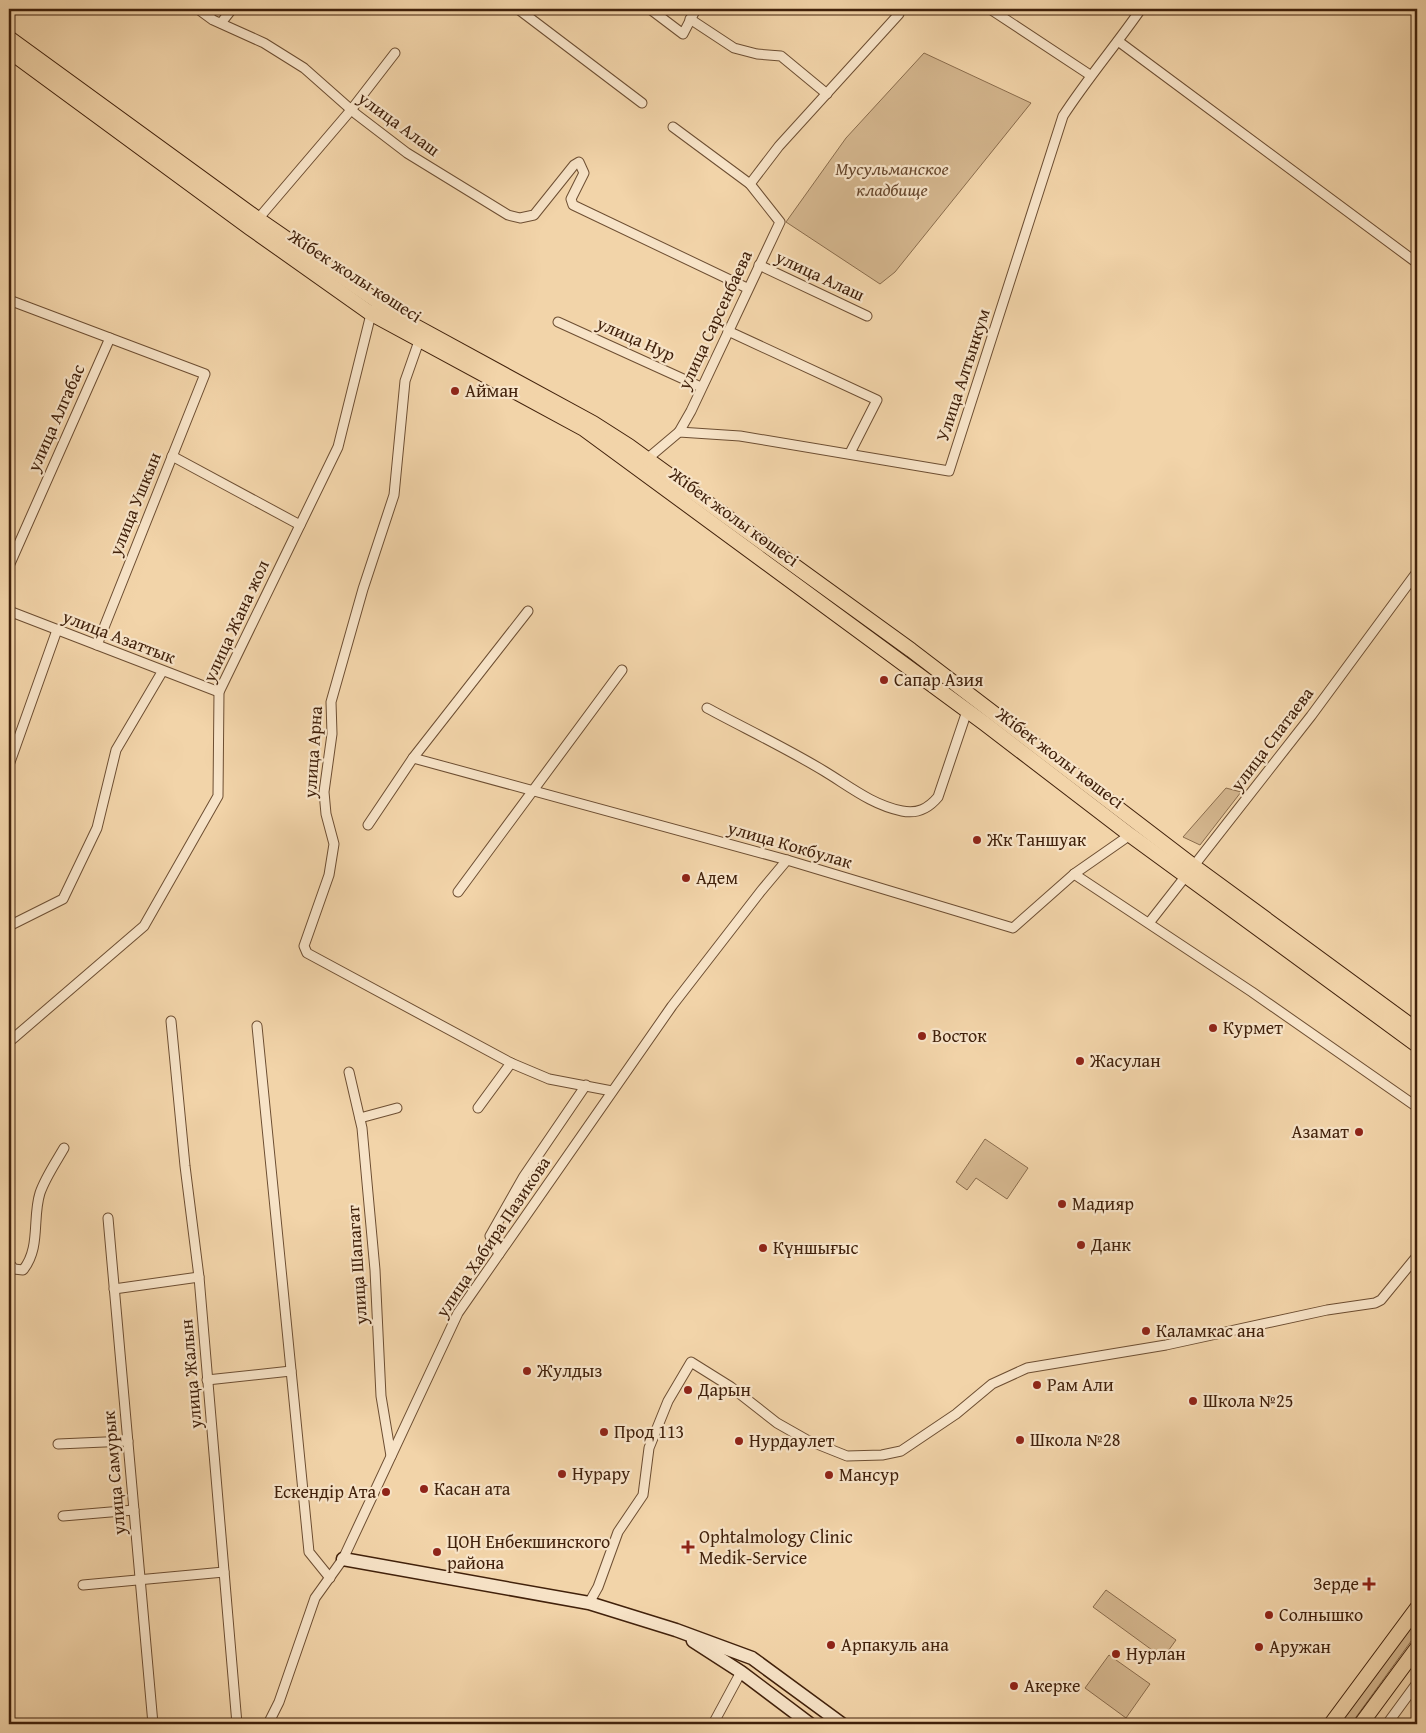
<svg xmlns="http://www.w3.org/2000/svg" width="1426" height="1733" viewBox="0 0 1426 1733" font-family="'Gentium Book Plus',serif">
<style>
.green{fill:#d4b68e;stroke:#8a6c4c}
.lines{fill:none;stroke-linecap:round;stroke-linejoin:round}
.street-casing{stroke:#6d4e32;stroke-width:11}
.secondary-casing{stroke:#41210b;stroke-width:15}
.primary-casing{stroke:#41210b;stroke-width:16}
.street{stroke:#f7e3c7;stroke-width:9}
.secondary{stroke:#f7e3c7;stroke-width:12}
.primary{stroke:#f2d4a9;stroke-width:14}
.poi-dot{fill:#8f2418;stroke:#f7e3c7;stroke-width:2}
.labels{text-anchor:middle;stroke-width:4.5;stroke-linejoin:round;paint-order:stroke}
.street-label{font-size:18px;fill:#41210b;stroke:#f7e3c7}
.park-label{font-size:18px;font-style:italic;fill:#66462c;stroke:#f7e3c7}
.poi-label{font-size:18px;fill:#41210b;stroke:#f7e3c7;text-anchor:start}
</style>
<rect width="100%" height="100%" fill="#f2d4a9"/>
<filter id="stains"><feTurbulence type="fractalNoise" baseFrequency=".004" numOctaves="4"/><feColorMatrix values="0 0 0 0 .2 0 0 0 0 .09 0 0 0 0 .02 0 0 0 .5 -.17"/></filter>
<radialGradient id="worn" r=".72"><stop offset=".6" stop-color="#630" stop-opacity="0"/><stop offset="1" stop-color="#630" stop-opacity=".3"/></radialGradient>
<!-- green -->
<g class="green">
<path d="M 924,53 L 1031,103 L 895,272 L 880,284 L 786,222 L 846,138 Z"/>
<path d="M 1226,788 L 1241,792 L 1200,845 L 1183,837 Z"/>
<path d="M 985,1139 L 1028,1168 L 1007,1199 L 976,1178 L 967,1190 L 956,1182 Z"/>
<path d="M 1106,1590 L 1176,1640 L 1163,1658 L 1093,1607 Z"/>
<path d="M 1417,1619 L 1417,1633 L 1351,1724 L 1340,1724 Z"/>
<path d="M 1109,1655 L 1150,1684 L 1126,1718 L 1085,1688 Z"/>
</g>
<g class="lines">
<defs>
<g id="street">
<path d="M 198,9 L 213,20 L 264,43 L 304,68 L 356,114 L 407,153 L 508,215 L 520,218 L 534,215 L 574,165 L 579,162 L 584,173 L 571,199 L 573,205 L 747,288"/>
<path d="M 518,9 L 642,103"/>
<path d="M 650,9 L 683,34 L 696,9"/>
<path d="M 990,9 L 1090,75"/>
<path d="M 690,19 L 734,48 L 757,54 L 781,56 L 827,94"/>
<path d="M 221,23 L 232,9"/>
<path d="M 1118,41 L 1417,263"/>
<path d="M 673,127 L 750,184 L 780,222 L 691,411 L 679,432"/>
<path d="M 750,184 L 779,146 L 899,14 L 892,9"/>
<path d="M 258,219 L 351,110 L 395,53"/>
<path d="M 759,265 L 867,316"/>
<path d="M 9,300 L 205,374 L 97,645"/>
<path d="M 558,322 L 701,387"/>
<path d="M 728,331 L 877,400 L 850,453"/>
<path d="M 419,341 L 405,381 L 394,495 L 363,589 L 331,702 L 332,734 L 324,792 L 326,814 L 334,844 L 329,875 L 304,946 L 307,953 L 511,1063 L 549,1079 L 612,1091"/>
<path d="M 172,456 L 300,525"/>
<path d="M 647,459 L 679,432 L 740,436 L 949,471 L 1063,116 C 1087,79 1116,45 1141,9"/>
<path d="M 9,566 L 110,338"/>
<path d="M 9,611 L 219,692"/>
<path d="M 707,708 C 746,729 786,748 824,771 C 849,786 872,805 902,811 C 917,814 928,809 938,797 L 967,711"/>
<path d="M 413,758 L 787,860 L 1013,928 L 1074,874 L 1130,835"/>
<path d="M 9,765 L 57,630"/>
<path d="M 368,825 L 413,758 L 528,611"/>
<path d="M 1074,874 L 1252,992 L 1417,1107"/>
<path d="M 458,892 L 622,670"/>
<path d="M 1149,923 L 1311,716 L 1417,572"/>
<path d="M 9,926 L 63,899 L 97,828 L 116,750 L 162,672"/>
<path d="M 171,1021 L 185,1166 L 199,1277 L 237,1724"/>
<path d="M 257,1026 L 309,1552 L 330,1578"/>
<path d="M 9,1042 L 144,926 L 218,796 L 219,692 L 338,447 L 372,310"/>
<path d="M 349,1072 L 362,1128 L 375,1270 L 381,1396 L 391,1456"/>
<path d="M 478,1108 L 511,1063"/>
<path d="M 360,1118 L 397,1108"/>
<path d="M 108,1218 L 153,1724"/>
<path d="M 499,1254 L 490,1236 L 524,1176 L 586,1085"/>
<path d="M 9,1263 L 14,1269 L 23,1270 C 41,1248 32,1218 40,1193 C 45,1178 56,1162 64,1148"/>
<path d="M 114,1289 L 199,1277"/>
<path d="M 207,1380 L 291,1371"/>
<path d="M 58,1444 L 128,1441"/>
<path d="M 63,1516 L 134,1510"/>
<path d="M 83,1585 L 224,1572"/>
<path d="M 589,1603 L 598,1587 L 618,1532 L 643,1495 L 649,1448 L 668,1401 L 691,1362 L 731,1387 L 777,1423 L 807,1440 L 847,1456 L 882,1455 L 901,1451 L 956,1414 L 992,1384 L 1027,1368 L 1166,1345 L 1327,1310 L 1375,1303 L 1381,1300 L 1417,1256"/>
<path d="M 268,1724 L 279,1702 L 315,1598 L 343,1559 L 458,1313 L 672,1006 L 761,891 L 787,860"/>
<path d="M 713,1724 L 741,1672"/>
<path d="M 1387,1724 L 1417,1683"/>
</g>
<g id="secondary">
<path d="M 343,1559 L 589,1603 L 676,1630 L 752,1658 L 842,1724"/>
<path d="M 693,1641 L 741,1672 L 810,1724"/>
</g>
<g id="primary">
<path d="M 9,38 L 258,219 L 406,321 L 593,423 L 629,446 L 911,650 L 1195,867 L 1417,1030"/>
<path d="M 9,51 L 250,228 L 370,313 L 584,429 L 984,723 L 1130,835 L 1417,1045"/>
<path d="M 1331,1724 L 1417,1608"/>
<path d="M 1361,1724 L 1417,1648"/>
</g>
</defs>
<!-- street casing -->
<use href="#street" class="street-casing"/>
<!-- secondary casing -->
<use href="#secondary" class="secondary-casing"/>
<!-- primary casing -->
<use href="#primary" class="primary-casing"/>
<!-- street -->
<use href="#street" class="street"/>
<!-- secondary -->
<use href="#secondary" class="secondary"/>
<!-- primary -->
<use href="#primary" class="primary"/>
</g>
<!-- markers -->
<g class="poi-dot">
<circle cx="455" cy="391" r="5"/>
<circle cx="884" cy="680" r="5"/>
<circle cx="977" cy="840" r="5"/>
<circle cx="686" cy="878" r="5"/>
<circle cx="1213" cy="1028" r="5"/>
<circle cx="922" cy="1036" r="5"/>
<circle cx="1080" cy="1061" r="5"/>
<circle cx="1359" cy="1132" r="5"/>
<circle cx="1062" cy="1204" r="5"/>
<circle cx="1081" cy="1245" r="5"/>
<circle cx="763" cy="1248" r="5"/>
<circle cx="1146" cy="1331" r="5"/>
<circle cx="527" cy="1371" r="5"/>
<circle cx="1037" cy="1385" r="5"/>
<circle cx="688" cy="1390" r="5"/>
<circle cx="1193" cy="1401" r="5"/>
<circle cx="604" cy="1432" r="5"/>
<circle cx="1020" cy="1440" r="5"/>
<circle cx="739" cy="1441" r="5"/>
<circle cx="562" cy="1474" r="5"/>
<circle cx="829" cy="1475" r="5"/>
<circle cx="424" cy="1489" r="5"/>
<circle cx="386" cy="1492" r="5"/>
<path d="M685.5 1539.5h5v5h5v5h-5v5h-5v-5h-5v-5h5z"/>
<circle cx="437" cy="1552" r="5"/>
<path d="M1366.5 1576.5h5v5h5v5h-5v5h-5v-5h-5v-5h5z"/>
<circle cx="1269" cy="1615" r="5"/>
<circle cx="831" cy="1645" r="5"/>
<circle cx="1259" cy="1647" r="5"/>
<circle cx="1116" cy="1654" r="5"/>
<circle cx="1014" cy="1686" r="5"/>
</g>
<g class="labels">
<!-- street labels -->
<g class="street-label">
<text transform="translate(399 124) rotate(36)" y="6">улица Алаш</text>
<text transform="translate(355 276) rotate(33)" y="6">Жібек жолы көшесі</text>
<text transform="translate(820 276) rotate(25)" y="6">улица Алаш</text>
<text transform="translate(715 320) rotate(-65)" y="6">улица Сарсенбаева</text>
<text transform="translate(636 339) rotate(24)" y="6">улица Нур</text>
<text transform="translate(963 375) rotate(-72)" y="6">Улица Алтынкум</text>
<text transform="translate(56 418) rotate(-66)" y="6">улица Алгабас</text>
<text transform="translate(135 504) rotate(-68)" y="6">улица Ушкын</text>
<text transform="translate(734 517) rotate(36)" y="6">Жібек жолы көшесі</text>
<text transform="translate(236 621) rotate(-65)" y="6">улица Жана жол</text>
<text transform="translate(119 637) rotate(21)" y="6">улица Азаттык</text>
<text transform="translate(1272 739) rotate(-53)" y="6">улица Спатаева</text>
<text transform="translate(313 752) rotate(-86)" y="6">улица Арна</text>
<text transform="translate(1060 758) rotate(37)" y="6">Жібек жолы көшесі</text>
<text transform="translate(790 845) rotate(16)" y="6">улица Кокбулак</text>
<text transform="translate(493 1237) rotate(-56)" y="6">улица Хабира Пазикова</text>
<text transform="translate(357 1265) rotate(-94)" y="6">улица Шапагат</text>
<text transform="translate(191 1374) rotate(-95)" y="6">улица Жалын</text>
<text transform="translate(114 1473) rotate(-95)" y="6">улица Самурык</text>
</g>
<!-- park labels -->
<g class="park-label">
<text x="892" y="175">Мусульманское<tspan x="892" dy="21">кладбище</tspan></text>
</g>
<!-- poi labels -->
<g class="poi-label">
<text x="465" y="397">Айман</text>
<text x="894" y="686">Сапар Азия</text>
<text x="987" y="846">Жк Таншуак</text>
<text x="696" y="884">Адем</text>
<text x="1223" y="1034">Курмет</text>
<text x="932" y="1042">Восток</text>
<text x="1090" y="1067">Жасулан</text>
<text x="1349" y="1138" text-anchor="end">Азамат</text>
<text x="1072" y="1210">Мадияр</text>
<text x="1091" y="1251">Данк</text>
<text x="773" y="1254">Күншығыс</text>
<text x="1156" y="1337">Каламкас ана</text>
<text x="537" y="1377">Жулдыз</text>
<text x="1047" y="1391">Рам Али</text>
<text x="698" y="1396">Дарын</text>
<text x="1203" y="1407">Школа №25</text>
<text x="614" y="1438">Прод 113</text>
<text x="1030" y="1446">Школа №28</text>
<text x="749" y="1447">Нурдаулет</text>
<text x="572" y="1480">Нурару</text>
<text x="839" y="1481">Мансур</text>
<text x="434" y="1495">Касан ата</text>
<text x="376" y="1498" text-anchor="end">Ескендір Ата</text>
<text x="699" y="1543">Ophtalmology Clinic<tspan x="699" dy="21">Medik-Service</tspan></text>
<text x="447" y="1548">ЦОН Енбекшинского<tspan x="447" dy="21">района</tspan></text>
<text x="1359" y="1590" text-anchor="end">Зерде</text>
<text x="1279" y="1621">Солнышко</text>
<text x="841" y="1651">Арпакуль ана</text>
<text x="1269" y="1653">Аружан</text>
<text x="1126" y="1660">Нурлан</text>
<text x="1024" y="1692">Акерке</text>
</g>
</g>
<!-- margin -->
<rect width="1426" height="1733" fill="none" stroke="#f2d4a9" stroke-width="30"/>
<rect x="10" y="10" width="1406" height="1713" fill="none" stroke="#41210b" stroke-width="2.5"/>
<rect x="15" y="15" width="1396" height="1703" fill="none" stroke="#41210b"/>
<rect width="100%" height="100%" filter="url(#stains)"/>
<rect width="100%" height="100%" fill="url(#worn)"/>
</svg>
